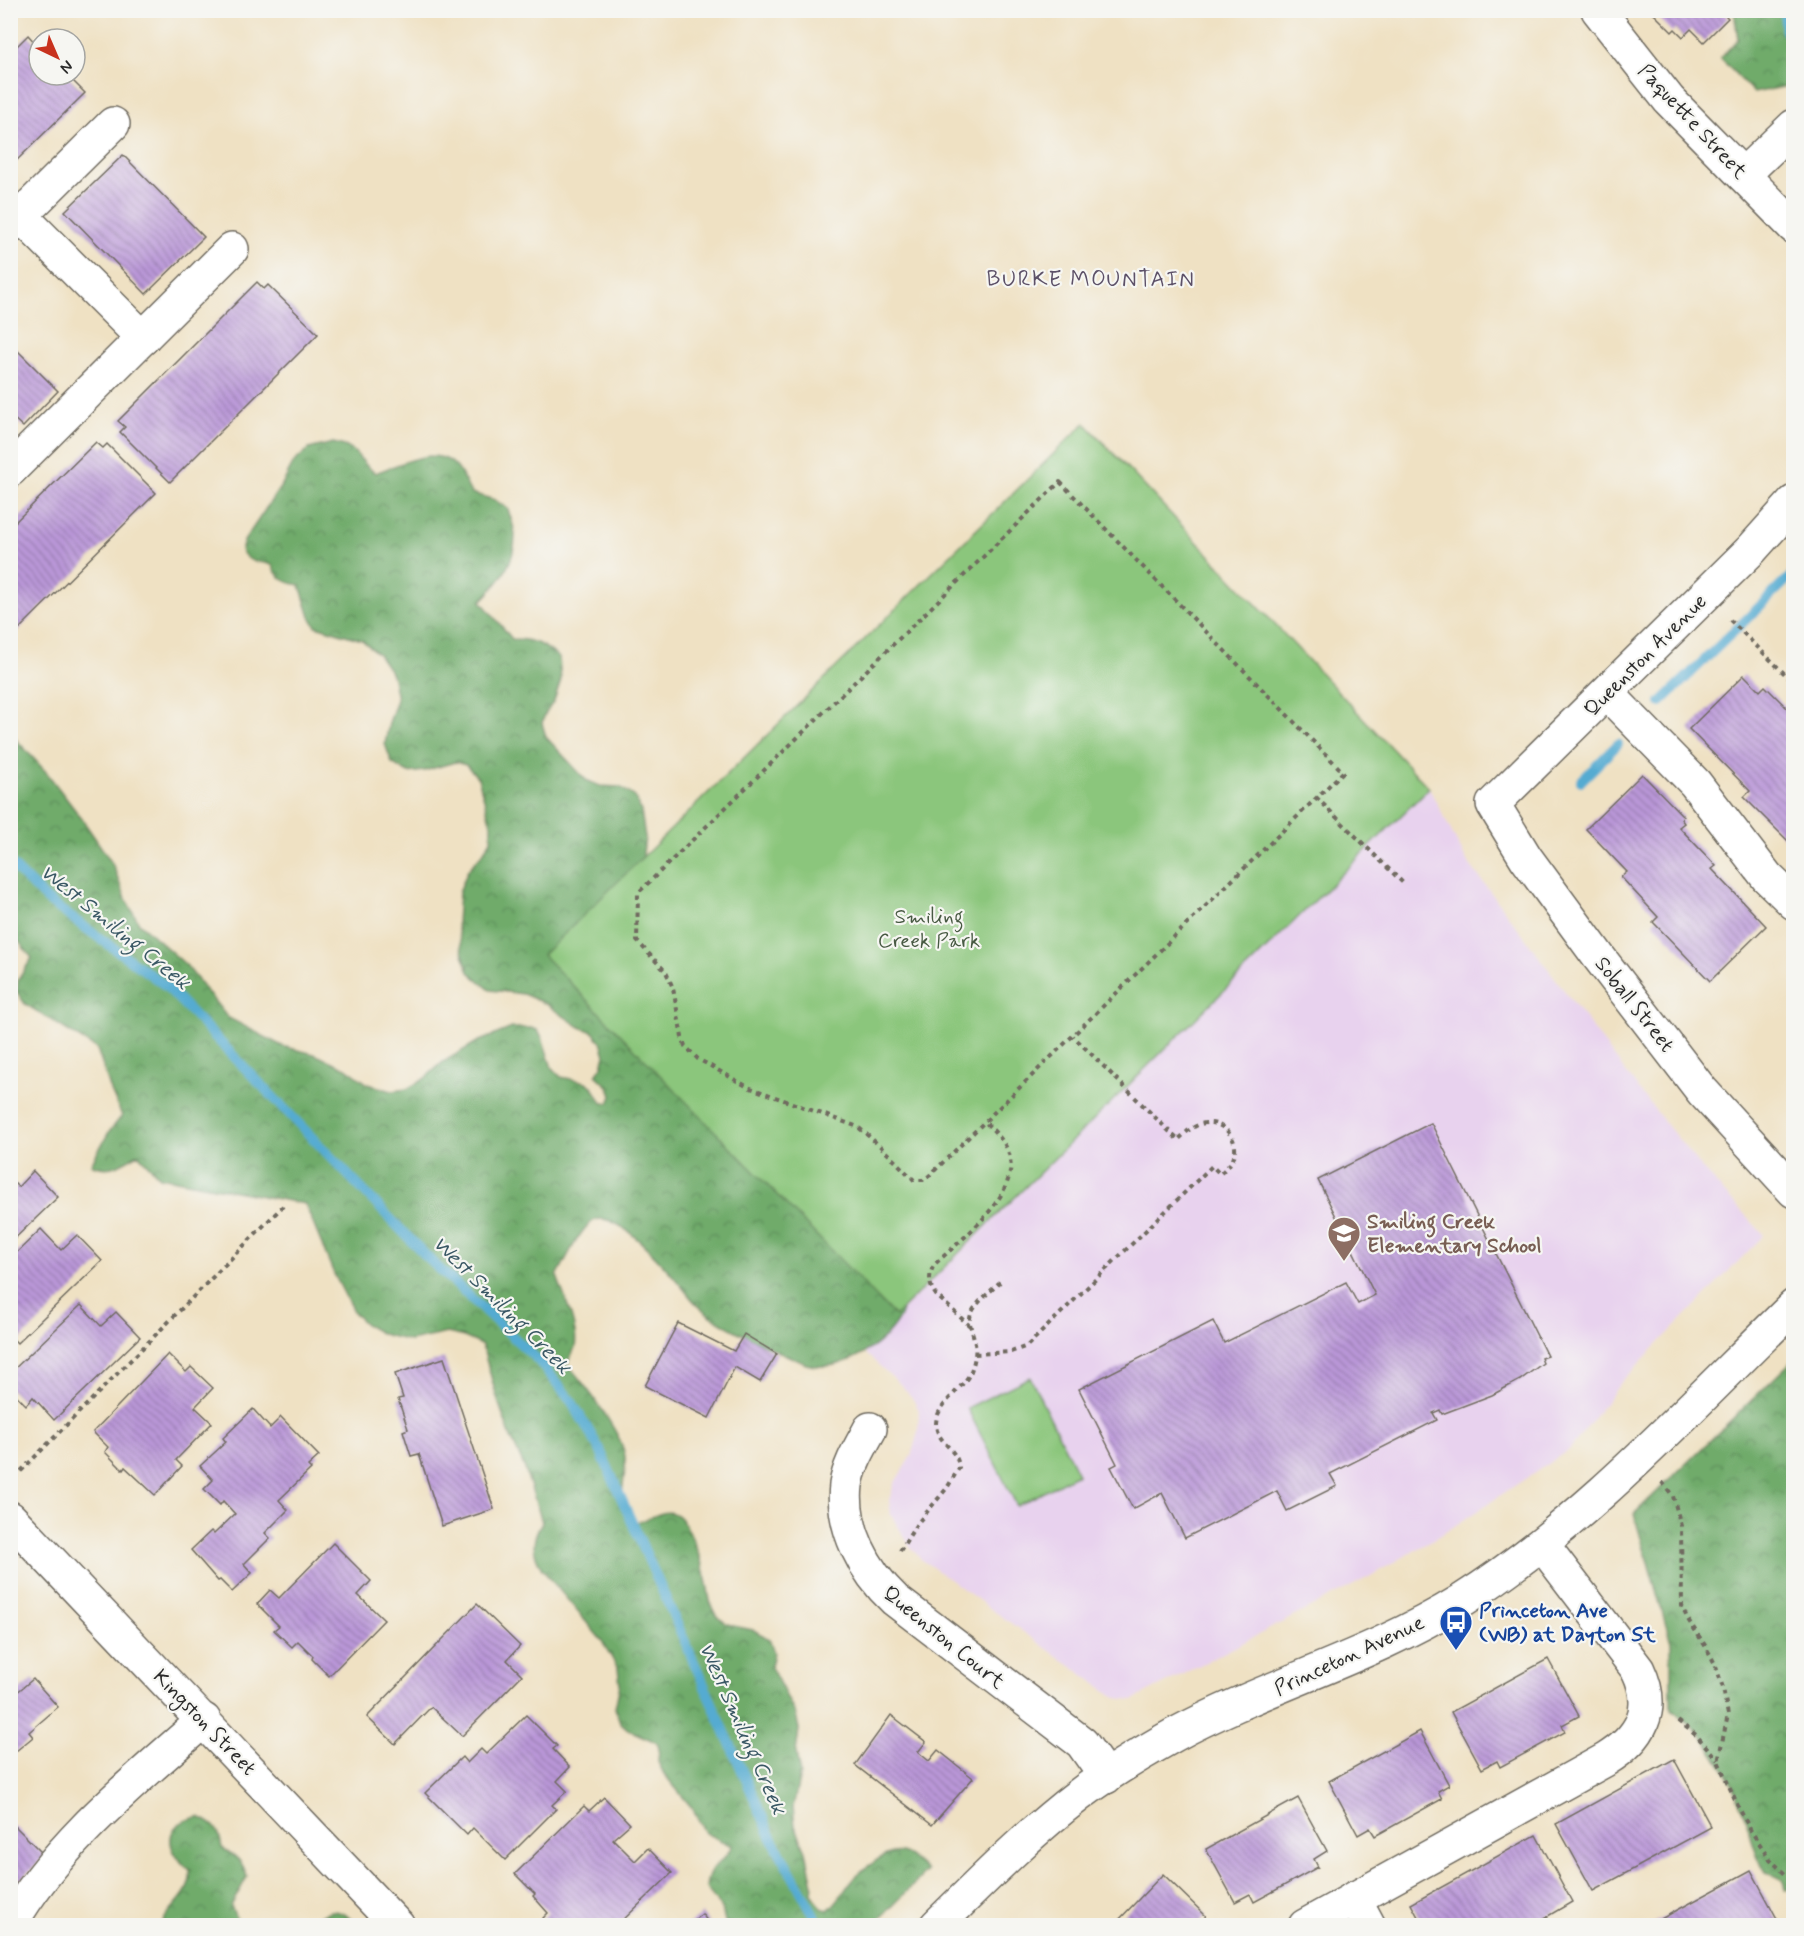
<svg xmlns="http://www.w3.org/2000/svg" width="1804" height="1936" viewBox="0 0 1804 1936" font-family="Mynerve,sans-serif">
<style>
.built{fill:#e8d2ee}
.forest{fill:url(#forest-crowns);stroke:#4e6b4b;stroke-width:1.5}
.park{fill:#8bc67b;stroke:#5b7853;stroke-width:1.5}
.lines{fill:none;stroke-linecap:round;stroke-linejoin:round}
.stream{stroke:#55abd1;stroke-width:10}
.building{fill:url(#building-back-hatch)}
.minor-casing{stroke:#706b60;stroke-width:36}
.path{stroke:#706b60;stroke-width:4;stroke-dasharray:4.5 4.5;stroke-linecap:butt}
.minor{stroke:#fff;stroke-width:33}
.labels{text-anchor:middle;stroke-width:4.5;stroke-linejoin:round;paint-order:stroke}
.street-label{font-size:21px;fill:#2b2b2b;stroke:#f6f6f2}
.park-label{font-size:21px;fill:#485a43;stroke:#f6f6f2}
.education-label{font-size:21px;font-weight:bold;fill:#785e54;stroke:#f6f6f2;text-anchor:start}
.transit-label{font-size:21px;font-weight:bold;fill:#164399;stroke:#f6f6f2;text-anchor:start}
.neighbourhood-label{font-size:22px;letter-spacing:1.5px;fill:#5d5168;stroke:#f6f6f2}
.water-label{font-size:22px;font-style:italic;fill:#3a5865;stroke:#f6f6f2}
</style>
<defs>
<pattern id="forest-crowns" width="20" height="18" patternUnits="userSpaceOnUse" patternTransform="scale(1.5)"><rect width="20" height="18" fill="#70ab6b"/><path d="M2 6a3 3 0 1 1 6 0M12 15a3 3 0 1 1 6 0" fill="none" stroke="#5c8b58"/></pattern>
<pattern id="building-back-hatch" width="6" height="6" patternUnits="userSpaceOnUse" patternTransform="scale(1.5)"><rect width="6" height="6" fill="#ba97d8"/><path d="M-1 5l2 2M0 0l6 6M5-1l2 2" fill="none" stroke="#977baf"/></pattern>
</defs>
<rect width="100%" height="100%" fill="#f6f6f2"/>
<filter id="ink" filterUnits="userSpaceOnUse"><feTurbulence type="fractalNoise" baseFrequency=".0167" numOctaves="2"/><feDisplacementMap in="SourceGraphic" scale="12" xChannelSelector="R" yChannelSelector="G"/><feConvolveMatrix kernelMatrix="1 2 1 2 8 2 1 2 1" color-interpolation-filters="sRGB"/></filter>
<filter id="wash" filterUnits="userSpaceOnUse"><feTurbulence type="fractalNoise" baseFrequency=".008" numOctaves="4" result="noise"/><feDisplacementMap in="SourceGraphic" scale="24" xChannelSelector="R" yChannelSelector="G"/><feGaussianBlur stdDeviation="1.35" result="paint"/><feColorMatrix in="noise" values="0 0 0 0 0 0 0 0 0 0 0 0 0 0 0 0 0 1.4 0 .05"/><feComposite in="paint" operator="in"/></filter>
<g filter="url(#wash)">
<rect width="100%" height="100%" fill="#efe1c3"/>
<!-- built -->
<path class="built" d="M 1429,788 L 1465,858 L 1639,1090 L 1703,1170 L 1764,1235 L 1623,1380 L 1570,1449 L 1438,1537 L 1369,1577 L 1133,1700 L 1116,1698 L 921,1559 L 910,1546 L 891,1515 L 889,1500 L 894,1484 L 911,1456 L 918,1432 L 919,1410 L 913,1399 L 902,1386 L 862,1350 Z"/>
<!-- forest -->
<g class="forest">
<path d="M 1734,11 L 1793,11 L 1793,85 L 1754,93 L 1720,58 L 1738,39 Z"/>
<path d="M 333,443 C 360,448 356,459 375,473 C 401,465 441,440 460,472 C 464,479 467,486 471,493 L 495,500 L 508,509 C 510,517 515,528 515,536 C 515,563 499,583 481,601 L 512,639 C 533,639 543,644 559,658 L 561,680 L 554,701 L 545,714 L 542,723 L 546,737 L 586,780 L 600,786 L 620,787 L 635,797 L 641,811 L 645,837 L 642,862 L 904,1301 C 902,1307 902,1315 898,1320 C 881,1348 839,1374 806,1364 C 772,1348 714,1326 691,1298 C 676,1279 621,1210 595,1220 C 581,1226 565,1262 557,1276 C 563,1295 579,1327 575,1347 C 573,1353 569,1359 567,1364 C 583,1382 623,1434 625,1457 C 627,1475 618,1494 625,1511 C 636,1540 660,1499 679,1517 C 691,1528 704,1568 707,1584 C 710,1596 709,1609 719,1618 C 729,1627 740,1627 753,1630 C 758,1632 764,1636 769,1639 L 774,1652 L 771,1667 L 796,1715 L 799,1729 L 796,1753 L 800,1774 L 793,1807 L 795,1826 L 806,1851 L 813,1884 L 812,1893 L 821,1908 L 828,1910 C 840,1900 845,1888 855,1877 C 859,1872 865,1868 870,1865 C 895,1845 906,1850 927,1871 L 880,1919 L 877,1925 L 726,1925 L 722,1909 L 706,1888 C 708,1863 725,1863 732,1846 L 705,1833 L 693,1809 L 664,1774 L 658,1762 L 659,1747 L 656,1742 L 629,1730 L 620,1722 L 615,1708 L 620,1684 L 618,1669 L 602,1641 L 542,1569 C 532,1552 531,1539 542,1522 L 524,1466 L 511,1438 L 497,1398 L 482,1345 L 464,1337 L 447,1333 L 410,1341 L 382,1334 L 366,1325 L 354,1313 L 334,1274 L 305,1204 L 160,1177 L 138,1154 C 121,1164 110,1173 91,1164 L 109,1132 L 122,1116 L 111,1091 L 97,1049 L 25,1004 L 17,992 L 18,980 L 32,958 L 11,932 L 10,733 L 47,773 L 82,819 L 112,863 L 127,901 L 139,923 L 186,965 L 227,1017 L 282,1046 L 314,1054 L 346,1068 L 368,1084 L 392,1091 L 407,1089 L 424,1079 L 443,1062 L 477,1042 L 512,1028 L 531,1028 L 537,1030 L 542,1037 L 552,1068 L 561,1077 L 586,1082 L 593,1087 L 602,1103 L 609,1103 L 612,1096 L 609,1087 L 596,1075 L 602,1066 L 605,1055 L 601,1042 L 593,1032 L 580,1027 L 544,1003 L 523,994 L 490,990 L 469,972 L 462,951 L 457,924 L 459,892 L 468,870 L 483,853 L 491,840 L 491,824 L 478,778 L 466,765 L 455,762 L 424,771 L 408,773 L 392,763 L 385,744 L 389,723 L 397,699 L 392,674 L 378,654 L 362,640 L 316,626 L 310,617 L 300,585 C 286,583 278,579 272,565 C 258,559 250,566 241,550 L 244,541 L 283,483 L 294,462 L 309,449 Z"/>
<path d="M 1793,1360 L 1794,1889 L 1785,1890 C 1783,1877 1778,1876 1766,1873 C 1754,1854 1751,1833 1743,1812 C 1729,1773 1707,1732 1671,1710 L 1671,1642 L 1634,1514 Z"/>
<path d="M 199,1817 C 216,1825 219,1829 222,1848 C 236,1856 243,1861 247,1877 L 231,1906 L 239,1925 L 161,1925 C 170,1905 193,1895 190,1870 C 164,1850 162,1823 199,1817 Z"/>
<path d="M 330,1911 C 343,1911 348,1915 355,1925 L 309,1925 L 318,1917 Z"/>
</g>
<!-- park -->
<g class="park">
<path d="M 1085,423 L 1429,788 L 895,1316 L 543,955 Z"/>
<path d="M 1030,1377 L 1078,1474 L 1017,1506 L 967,1408 Z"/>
</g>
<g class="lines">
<!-- stream -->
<g class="stream">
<path d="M 1784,10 L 1786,31"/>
<path d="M 1661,702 L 1794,573"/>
<path d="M 1581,781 L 1618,744"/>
<path d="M 10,863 L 47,900 L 166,986 L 432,1262 L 538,1360 L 572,1402 L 600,1450 L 771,1836 L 820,1926"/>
</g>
</g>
<g id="blocks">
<!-- building -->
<g class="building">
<path d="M 1650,10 L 1720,10 L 1728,18 L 1704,42 L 1691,29 L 1683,37 L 1675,29 L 1672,32 Z"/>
<path d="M 28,35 L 39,47 L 39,75 L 67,75 L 85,93 L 10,167 L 10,53 Z"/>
<path d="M 123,155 L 204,237 L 146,294 L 65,211 Z"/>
<path d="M 257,282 L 264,289 L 268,285 L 318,334 L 170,482 L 120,432 L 125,427 L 118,421 Z"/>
<path d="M 10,343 L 58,391 L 23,427 L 10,415 Z"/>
<path d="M 96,442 L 103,448 L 107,444 L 156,493 L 10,638 L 10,527 Z"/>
<path d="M 1744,675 L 1760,691 L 1765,686 L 1794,715 L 1794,847 L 1744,797 L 1750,791 L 1689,729 Z"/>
<path d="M 1642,774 L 1683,816 L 1681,819 L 1684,823 L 1679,827 L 1716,866 L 1712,869 L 1766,926 L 1710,981 L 1653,922 L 1658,917 L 1621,877 L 1627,872 L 1586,829 Z"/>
<path d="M 1431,1123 L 1547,1356 L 1541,1358 L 1543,1363 L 1520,1380 L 1492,1395 L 1442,1414 L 1440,1410 L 1433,1413 L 1437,1420 L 1330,1474 L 1337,1486 L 1287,1511 L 1277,1491 L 1185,1538 L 1162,1493 L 1133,1509 L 1111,1467 L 1117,1464 L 1079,1389 L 1213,1321 L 1224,1343 L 1346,1282 L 1358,1304 L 1375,1295 L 1318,1180 Z"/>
<path d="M 33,1171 L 58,1197 L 10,1243 L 10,1179 L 18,1187 Z"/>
<path d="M 41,1229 L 61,1250 L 77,1235 L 102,1261 L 17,1343 L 10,1336 L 10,1259 Z"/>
<path d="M 81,1305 L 101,1326 L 116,1312 L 140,1337 L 54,1420 L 33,1397 L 26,1405 L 10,1389 L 10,1373 Z"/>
<path d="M 678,1323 L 734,1351 L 744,1334 L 777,1354 L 760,1382 L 735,1367 L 709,1418 L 645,1386 Z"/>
<path d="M 168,1354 L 186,1372 L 191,1367 L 213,1388 L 195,1407 L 212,1423 L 176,1460 L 182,1466 L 155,1495 L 125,1467 L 123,1470 L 105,1452 L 108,1447 L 93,1432 Z"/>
<path d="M 444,1358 L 494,1509 L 442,1526 L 419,1454 L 411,1456 L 403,1431 L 408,1429 L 398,1399 L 403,1398 L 395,1374 Z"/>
<path d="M 253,1409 L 270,1428 L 281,1417 L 319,1456 L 308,1466 L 311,1469 L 279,1500 L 288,1510 L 265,1533 L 270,1538 L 244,1564 L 252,1573 L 232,1592 L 220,1580 L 218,1581 L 191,1550 L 211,1531 L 214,1534 L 235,1514 L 223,1501 L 220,1505 L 204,1489 L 213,1480 L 200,1466 L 226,1442 L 223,1438 Z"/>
<path d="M 333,1543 L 371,1581 L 358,1595 L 384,1620 L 329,1676 L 312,1659 L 313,1656 L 298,1641 L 292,1647 L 274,1630 L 279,1626 L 257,1604 L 270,1590 L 279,1598 Z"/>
<path d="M 477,1604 L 520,1646 L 507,1660 L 522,1675 L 462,1736 L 431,1707 L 395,1744 L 367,1717 Z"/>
<path d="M 1548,1659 L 1579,1716 L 1562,1725 L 1565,1732 L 1500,1767 L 1497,1761 L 1482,1769 L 1451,1712 Z"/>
<path d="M 33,1679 L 58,1707 L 29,1732 L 33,1737 L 10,1756 L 10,1698 Z"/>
<path d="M 526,1715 L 557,1746 L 553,1749 L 570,1767 L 557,1781 L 567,1791 L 552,1805 L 556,1809 L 505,1860 L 473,1828 L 467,1835 L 425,1793 L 462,1757 L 467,1763 L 481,1749 L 486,1754 Z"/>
<path d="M 891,1715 L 926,1742 L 918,1752 L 929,1761 L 938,1750 L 973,1778 L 932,1825 L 855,1765 Z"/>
<path d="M 1420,1731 L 1449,1785 L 1438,1791 L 1442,1799 L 1375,1836 L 1370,1828 L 1358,1835 L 1329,1781 Z"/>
<path d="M 1674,1759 L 1711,1827 L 1593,1891 L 1556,1824 Z"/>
<path d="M 604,1797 L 630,1824 L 613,1839 L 635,1861 L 648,1848 L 672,1873 L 619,1924 L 621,1926 L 550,1926 L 543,1918 L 548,1913 L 533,1896 L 535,1894 L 515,1874 L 584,1806 L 589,1811 Z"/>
<path d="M 1298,1798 L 1327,1851 L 1314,1859 L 1318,1867 L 1254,1902 L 1250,1894 L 1235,1902 L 1206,1849 Z"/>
<path d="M 15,1826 L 45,1856 L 10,1890 L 10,1830 Z"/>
<path d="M 1536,1835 L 1572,1902 L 1531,1926 L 1423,1926 L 1411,1904 Z"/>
<path d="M 1751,1870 L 1781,1926 L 1648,1926 Z"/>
<path d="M 1163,1874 L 1206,1916 L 1197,1926 L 1113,1926 Z"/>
<path d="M 702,1914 L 711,1926 L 686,1926 Z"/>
</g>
</g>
</g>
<g filter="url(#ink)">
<use href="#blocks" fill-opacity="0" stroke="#706b60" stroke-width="1.5"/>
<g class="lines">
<defs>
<g id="minor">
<path d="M 1598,10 L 1669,100 L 1794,227"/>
<path d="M 1743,175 L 1794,126"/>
<path d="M 21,216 L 143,338"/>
<path d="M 10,226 L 113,124"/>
<path d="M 10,470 L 232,249"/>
<path d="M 1794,502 L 1751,550 L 1493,804 L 1526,858 L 1598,956 L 1702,1091 L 1794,1191"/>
<path d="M 1607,693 L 1695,783 L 1767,877 L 1794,903"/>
<path d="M 870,1429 C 861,1446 849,1465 846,1485 C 841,1528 865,1572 895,1600 L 1082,1743 L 1106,1777"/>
<path d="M 10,1518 L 398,1926"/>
<path d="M 1354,1898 L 1369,1926"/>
<path d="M 10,1925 C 57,1843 134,1782 204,1720"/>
<path d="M 936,1926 C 982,1881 1028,1834 1079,1795 C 1108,1773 1142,1753 1174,1735 C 1267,1685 1371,1657 1461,1601 C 1586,1522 1688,1409 1794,1306"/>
<path d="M 1305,1926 L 1605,1760 C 1641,1738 1657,1710 1638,1670 L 1542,1544"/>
</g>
</defs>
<!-- minor casing -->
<use href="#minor" class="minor-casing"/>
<!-- path -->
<g class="path">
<path d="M 1060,482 L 1343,772 L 929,1176 L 923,1180 L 914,1180 L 880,1146 L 858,1127 L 748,1087 L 698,1059 L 685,1046 L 682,1037 L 673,988 L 666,972 L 637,941 L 638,893 Z"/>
<path d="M 1730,620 L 1794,683"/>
<path d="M 1316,797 L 1405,885"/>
<path d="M 970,1326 L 936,1295 C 929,1286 928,1276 934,1265 C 961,1239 1024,1193 1008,1151 C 1003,1139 993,1130 985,1122"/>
<path d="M 975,1354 L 1011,1352 L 1027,1346 L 1212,1166 L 1220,1174 C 1225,1169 1230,1165 1233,1159 C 1241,1142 1225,1121 1206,1123 C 1195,1124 1186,1132 1178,1140 L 1073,1036"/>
<path d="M 21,1471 L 283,1206"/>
<path d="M 1662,1482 L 1673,1496 L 1681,1526 L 1682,1606 L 1687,1618 L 1706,1647 L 1715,1664 L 1723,1688 L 1728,1715 L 1718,1761 L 1738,1806 L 1751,1831 L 1770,1859 L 1794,1883"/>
<path d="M 900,1551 L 916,1525 L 947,1488 L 959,1468 C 959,1450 936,1442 936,1424 C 936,1404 964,1389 971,1371 C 975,1361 977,1349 974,1339 C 972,1329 967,1322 972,1312 C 978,1301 991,1291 1000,1282"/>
<path d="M 1678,1721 L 1696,1735 L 1718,1760"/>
</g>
<!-- minor -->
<use href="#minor" class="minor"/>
</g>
</g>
<!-- icons -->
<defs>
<symbol id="school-pin" viewBox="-11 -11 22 30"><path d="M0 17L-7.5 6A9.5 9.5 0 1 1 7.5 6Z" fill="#8d6e63" stroke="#f6f6f2"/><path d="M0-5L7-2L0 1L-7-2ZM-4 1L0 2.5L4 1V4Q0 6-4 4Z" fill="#fff"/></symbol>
<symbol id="bus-pin" viewBox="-11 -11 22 30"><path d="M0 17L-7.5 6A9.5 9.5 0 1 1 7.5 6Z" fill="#1a4fb4" stroke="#f6f6f2"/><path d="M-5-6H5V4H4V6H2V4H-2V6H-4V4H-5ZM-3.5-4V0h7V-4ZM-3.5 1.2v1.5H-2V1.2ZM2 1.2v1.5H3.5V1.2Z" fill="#fff"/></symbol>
</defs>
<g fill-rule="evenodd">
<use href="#school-pin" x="1325" y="1214" width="38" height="52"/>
<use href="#bus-pin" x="1437" y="1603" width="38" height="52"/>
</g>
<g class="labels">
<!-- street labels -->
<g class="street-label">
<text transform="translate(1693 121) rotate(47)" y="7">Paquette Street</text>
<text transform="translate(1645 655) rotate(-45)" y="7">Queenston Avenue</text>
<text transform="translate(1635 1004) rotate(52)" y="7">Soball Street</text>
<text transform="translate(944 1637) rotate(39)" y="7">Queenston Court</text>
<text transform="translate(1349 1655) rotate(-25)" y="7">Princeton Avenue</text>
<text transform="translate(205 1722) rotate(46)" y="7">Kingston Street</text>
</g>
<!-- park labels -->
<g class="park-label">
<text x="929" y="923">Smiling<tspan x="929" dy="24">Creek Park</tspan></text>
</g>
<!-- education labels -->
<g class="education-label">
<text x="1367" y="1228">Smiling Creek<tspan x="1367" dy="24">Elementary School</tspan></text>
</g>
<!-- transit labels -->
<g class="transit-label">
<text x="1479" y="1617">Princeton Ave<tspan x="1479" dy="24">(WB) at Dayton St</tspan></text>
</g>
<!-- neighbourhood labels -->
<g class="neighbourhood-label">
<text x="1091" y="286">BURKE MOUNTAIN</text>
</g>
<!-- water labels -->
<g class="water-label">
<text transform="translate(116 926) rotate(39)" y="8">West Smiling Creek</text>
<text transform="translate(503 1304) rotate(45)" y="8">West Smiling Creek</text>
<text transform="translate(744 1728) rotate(66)" y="8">West Smiling Creek</text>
</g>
</g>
<!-- margin -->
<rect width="1804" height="1936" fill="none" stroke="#f6f6f2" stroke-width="36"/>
<!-- north arrow -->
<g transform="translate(57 57) rotate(136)"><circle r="28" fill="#f6f6f2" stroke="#a5a5a2" stroke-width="1.5"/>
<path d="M0-4.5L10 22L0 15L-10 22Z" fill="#c8321e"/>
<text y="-9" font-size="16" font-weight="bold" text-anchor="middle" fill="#2b2b2b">N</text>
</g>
</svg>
